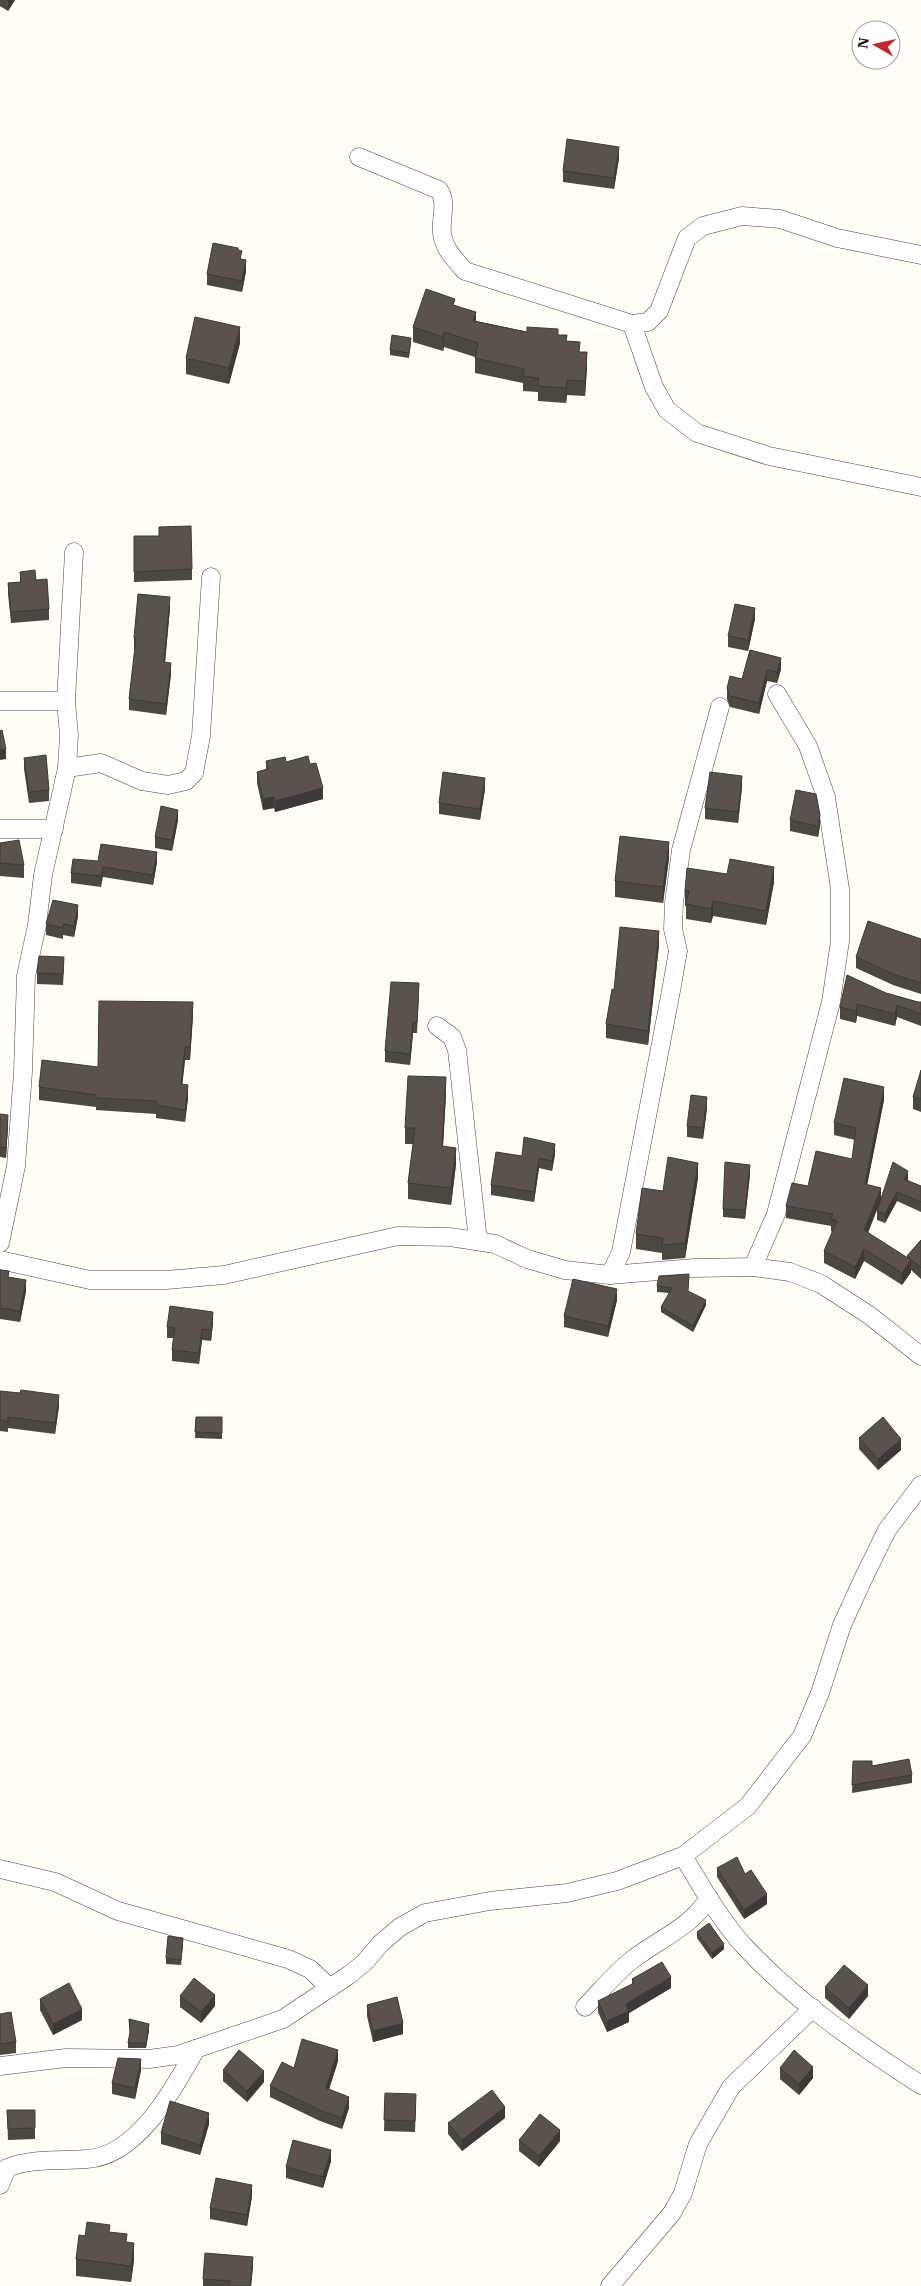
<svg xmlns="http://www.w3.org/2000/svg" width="921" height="2286" viewBox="0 0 921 2286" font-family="'IBM Plex Serif',serif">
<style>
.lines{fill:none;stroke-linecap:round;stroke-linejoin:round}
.minor-casing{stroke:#444;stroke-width:19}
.minor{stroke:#fff;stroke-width:18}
.wall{fill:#4d4742}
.shaded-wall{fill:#3f3936}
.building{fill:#5a524d;stroke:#3f3936}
</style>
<rect width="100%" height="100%" fill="#fffdf5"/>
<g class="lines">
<defs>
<g id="minor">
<path d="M 359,157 L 439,190 C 448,203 440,219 442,233 C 444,249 455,260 465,271 L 632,324 L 648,322 L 659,311 L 687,238 L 703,226 L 742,216 L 780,219 L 837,238 L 921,255"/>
<path d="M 632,324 L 654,387 L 667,410 L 697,433 L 769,456 L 921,487"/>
<path d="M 0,701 L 66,701"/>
<path d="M 67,768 L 101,763 L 142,781 L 168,785 L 186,781 L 194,773 L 201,736 L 211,577"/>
<path d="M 0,829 L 54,829"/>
<path d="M 437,1026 L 452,1037 L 457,1050 L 478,1241"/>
<path d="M 0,1243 L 16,1166 L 23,1072 L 26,976 L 37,925 L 43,875 L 67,768 L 69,735 L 66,701 L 74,552"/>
<path d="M 0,1260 L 90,1280 L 166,1280 L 224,1275 L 398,1236 L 450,1237 L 495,1244 L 527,1259 L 565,1270 L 610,1275 L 694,1268 L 753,1267 L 790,1272 L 821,1284 L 869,1315 L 921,1356"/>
<path d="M 753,1267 L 776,1214 L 831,1002 L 840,941 L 840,889 L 826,797 L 808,746 L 777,694"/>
<path d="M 610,1275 L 621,1252 L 671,991 L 678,951 L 673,929 L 674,903 L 681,850 L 720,707"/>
<path d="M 683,1856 C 702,1887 720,1920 745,1947 C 795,2001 859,2045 921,2085"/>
<path d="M 0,1869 L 55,1882 L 118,1911 L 288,1959 L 310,1969 L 330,1988"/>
<path d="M 585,2007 C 600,1992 615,1973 632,1960 C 660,1938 688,1930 709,1898"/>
<path d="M 0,2066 L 66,2058 L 149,2059 L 178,2055 L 283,2019 L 349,1975 L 365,1962 L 380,1944 L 400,1927 L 425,1913 L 490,1901 L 567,1893 L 617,1881 L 683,1856 L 748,1806 L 802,1736 L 820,1693 L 842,1625 L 864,1577 L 887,1530 L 921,1485"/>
<path d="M 0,2185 L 7,2168 C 31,2158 61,2161 87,2159 C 138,2156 174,2088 196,2049"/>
<path d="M 610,2286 L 672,2213 L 683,2193 L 698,2144 L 731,2087 L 813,2008"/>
</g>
</defs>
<!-- minor casing -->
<use href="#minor" class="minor-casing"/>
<!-- minor -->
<use href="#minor" class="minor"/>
</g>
<!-- wall -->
<g class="wall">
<path d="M 0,0 L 15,0 L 8,11 L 0,6 Z"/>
<path d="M 619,158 L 614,189 L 563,182 L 563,171 Z"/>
<path d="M 238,250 L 246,271 L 242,292 L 207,285 L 207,274 Z"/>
<path d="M 455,305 L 476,321 L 527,332 L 558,335 L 580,352 L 587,367 L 585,396 L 567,395 L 566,403 L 538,401 L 538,392 L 523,391 L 523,383 L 475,373 L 475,357 L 444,347 L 443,351 L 413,342 L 413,327 Z"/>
<path d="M 240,343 L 229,384 L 186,374 L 186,358 Z"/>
<path d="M 411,343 L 409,358 L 390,355 L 390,350 Z"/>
<path d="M 134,536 L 192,569 L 192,580 L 134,582 Z"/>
<path d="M 20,572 L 36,580 L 49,609 L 49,620 L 11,623 L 8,594 L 8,583 L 20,582 Z"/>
<path d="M 170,608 L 165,662 L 171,674 L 166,715 L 129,710 L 129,699 L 135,649 L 134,649 L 134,638 Z"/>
<path d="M 755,619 L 748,651 L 728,647 L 728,636 Z"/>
<path d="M 750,650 L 781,669 L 777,683 L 767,681 L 759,714 L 730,707 L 727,699 L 727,688 L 742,679 Z"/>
<path d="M 24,758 L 49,790 L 49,801 L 29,803 L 24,769 Z"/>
<path d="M 266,761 L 286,762 L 310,764 L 323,799 L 275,812 L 274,808 L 263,810 L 257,783 L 257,772 L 266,769 Z"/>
<path d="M 742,787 L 738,823 L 705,819 L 705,808 Z"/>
<path d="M 485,789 L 480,820 L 439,814 L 439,803 Z"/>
<path d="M 178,820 L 172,851 L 155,848 L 155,837 Z"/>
<path d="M 790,820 L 820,826 L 818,837 L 790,831 Z"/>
<path d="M 0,843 L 24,865 L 24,878 L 0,876 Z"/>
<path d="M 669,858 L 663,903 L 615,897 L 615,881 Z"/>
<path d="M 98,861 L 157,862 L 153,885 L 103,877 L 101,887 L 71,883 L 71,873 Z"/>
<path d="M 727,874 L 774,882 L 766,925 L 713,916 L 711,923 L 686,919 L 686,906 L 685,906 L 685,891 Z"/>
<path d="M 78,916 L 74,937 L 63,935 L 63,939 L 46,935 L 46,924 Z"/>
<path d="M 921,939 L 921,994 L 893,985 L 856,968 L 856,957 Z"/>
<path d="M 659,945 L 648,1045 L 606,1038 L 606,1024 L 614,990 Z"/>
<path d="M 64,968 L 63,985 L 37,984 L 37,973 Z"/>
<path d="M 886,993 L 918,1002 L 921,1002 L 921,1026 L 897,1017 L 895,1026 L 857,1016 L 856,1023 L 840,1019 L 840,1007 Z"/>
<path d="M 419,994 L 417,1033 L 413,1033 L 410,1065 L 385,1062 L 385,1051 Z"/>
<path d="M 193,1015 L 190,1060 L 185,1060 L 182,1085 L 188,1098 L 185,1122 L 156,1118 L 156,1114 L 96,1110 L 96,1107 L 39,1100 L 39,1087 L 98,1067 Z"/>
<path d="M 921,1070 L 921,1112 L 913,1109 L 913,1097 Z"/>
<path d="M 446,1094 L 443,1146 L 456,1164 L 451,1205 L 408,1199 L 408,1183 L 413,1144 L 405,1144 L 405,1128 Z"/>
<path d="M 884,1100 L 867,1184 L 868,1233 L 907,1258 L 907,1256 L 921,1240 L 921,1279 L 911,1270 L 911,1272 L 902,1285 L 864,1261 L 855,1279 L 824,1263 L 824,1251 L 832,1232 L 831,1231 L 831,1226 L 786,1218 L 786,1206 L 808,1186 L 852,1159 L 855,1140 L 834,1135 L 834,1123 Z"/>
<path d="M 707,1108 L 703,1139 L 687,1137 L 687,1126 Z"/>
<path d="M 0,1114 L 8,1125 L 6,1158 L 0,1157 Z"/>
<path d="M 555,1154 L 552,1171 L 539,1168 L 534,1202 L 491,1195 L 491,1185 L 522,1156 Z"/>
<path d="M 750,1174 L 745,1219 L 723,1217 L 723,1209 Z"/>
<path d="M 698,1178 L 685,1258 L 662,1260 L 662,1253 L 636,1249 L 636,1234 L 663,1191 Z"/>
<path d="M 908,1181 L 921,1186 L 921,1212 L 897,1201 L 885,1223 L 877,1220 L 877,1211 Z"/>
<path d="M 0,1270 L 26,1291 L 20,1322 L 0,1319 Z"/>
<path d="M 689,1279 L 688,1291 L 706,1305 L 693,1332 L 661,1312 L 661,1307 L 669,1293 L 657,1292 L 657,1286 Z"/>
<path d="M 617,1300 L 608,1337 L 564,1327 L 564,1316 Z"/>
<path d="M 213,1323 L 211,1341 L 202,1340 L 199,1364 L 172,1361 L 172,1350 L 173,1338 L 167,1338 L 167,1327 Z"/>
<path d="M 0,1391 L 59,1406 L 55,1434 L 8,1428 L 8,1432 L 0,1431 Z"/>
<path d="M 196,1417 L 222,1417 L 222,1439 L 195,1438 Z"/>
<path d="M 859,1438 L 901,1450 L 878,1470 L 859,1449 Z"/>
<path d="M 853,1761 L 912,1775 L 912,1783 L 852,1793 Z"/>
<path d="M 717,1868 L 745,1874 L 767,1904 L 744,1919 L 717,1877 Z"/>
<path d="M 697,1932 L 724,1949 L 712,1959 L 697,1938 Z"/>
<path d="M 183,1944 L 181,1965 L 166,1964 L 166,1958 Z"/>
<path d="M 632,1979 L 671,1988 L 629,2013 L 629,2022 L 607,2032 L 598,2012 L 598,2001 L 632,1985 Z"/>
<path d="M 825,1987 L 868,1996 L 849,2019 L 825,1998 Z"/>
<path d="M 180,1996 L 215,2006 L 201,2023 L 180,2007 Z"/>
<path d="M 40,1999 L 82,2020 L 53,2035 L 40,2010 Z"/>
<path d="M 367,2005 L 403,2034 L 373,2042 L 367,2016 Z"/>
<path d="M 0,2014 L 16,2042 L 16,2053 L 0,2055 Z"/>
<path d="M 129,2019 L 149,2030 L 146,2048 L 128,2048 L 128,2043 L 130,2033 Z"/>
<path d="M 338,2061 L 329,2089 L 349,2108 L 342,2129 L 320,2121 L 270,2097 L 270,2086 L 294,2068 Z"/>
<path d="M 780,2068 L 813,2078 L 799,2095 L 780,2079 Z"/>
<path d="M 141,2070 L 135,2099 L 112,2094 L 112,2083 Z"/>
<path d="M 223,2070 L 264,2082 L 247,2102 L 223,2081 Z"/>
<path d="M 385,2093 L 416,2105 L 415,2132 L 384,2131 Z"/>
<path d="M 7,2110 L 35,2110 L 35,2139 L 8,2140 Z"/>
<path d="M 505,2118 L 462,2151 L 448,2134 L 448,2123 Z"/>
<path d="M 209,2124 L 200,2155 L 161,2144 L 161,2133 Z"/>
<path d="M 519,2140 L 560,2141 L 539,2167 L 519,2151 Z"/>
<path d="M 331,2161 L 323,2188 L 286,2178 L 286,2167 Z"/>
<path d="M 252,2196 L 247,2226 L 210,2219 L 210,2208 Z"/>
<path d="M 110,2232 L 127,2243 L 134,2260 L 131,2282 L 76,2276 L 76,2259 L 85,2236 Z"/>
<path d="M 253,2266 L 251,2286 L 203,2286 L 203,2279 Z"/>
</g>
<!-- shaded-wall -->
<g class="shaded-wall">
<path d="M 8,0 L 15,0 L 8,11 Z"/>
<path d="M 619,147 L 619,158 L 614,189 L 614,178 Z"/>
<path d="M 246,260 L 246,271 L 242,292 L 242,281 Z"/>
<path d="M 476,312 L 476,327 L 473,321 Z"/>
<path d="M 240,327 L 240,343 L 229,384 L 229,368 Z"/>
<path d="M 444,332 L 444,347 L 443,351 L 443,337 Z"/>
<path d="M 587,352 L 587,367 L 585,396 L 585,381 Z"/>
<path d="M 567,380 L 567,395 L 566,403 L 566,388 Z"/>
<path d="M 170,597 L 170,608 L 164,673 L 164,662 Z"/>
<path d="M 755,608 L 755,619 L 748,651 L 748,640 Z"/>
<path d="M 781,658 L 781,669 L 777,683 L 777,672 Z"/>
<path d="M 171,663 L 171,674 L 166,715 L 166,704 Z"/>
<path d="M 767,670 L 767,681 L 759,714 L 759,703 Z"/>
<path d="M 6,749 L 6,759 L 0,760 L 0,750 Z"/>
<path d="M 742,776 L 742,787 L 738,823 L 738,812 Z"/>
<path d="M 485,778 L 485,789 L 480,820 L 480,809 Z"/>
<path d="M 323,788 L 323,799 L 275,812 L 275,801 Z"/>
<path d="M 274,797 L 274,808 L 263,810 L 263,799 Z"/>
<path d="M 178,810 L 178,820 L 172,851 L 172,840 Z"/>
<path d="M 820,815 L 820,826 L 818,837 L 818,826 Z"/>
<path d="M 669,842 L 669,858 L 663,903 L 663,887 Z"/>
<path d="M 157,852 L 157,862 L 153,885 L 153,875 Z"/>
<path d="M 774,867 L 774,882 L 766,925 L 766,911 Z"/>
<path d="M 713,901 L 713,916 L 711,923 L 711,909 Z"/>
<path d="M 78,905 L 78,916 L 74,937 L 74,926 Z"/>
<path d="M 659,931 L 659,945 L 648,1045 L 648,1031 Z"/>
<path d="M 193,1002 L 193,1015 L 190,1060 L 190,1047 Z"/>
<path d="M 857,1004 L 857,1016 L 856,1023 L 856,1011 Z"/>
<path d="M 897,1005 L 897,1017 L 895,1026 L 895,1014 Z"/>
<path d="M 413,1022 L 413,1033 L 410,1065 L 410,1054 Z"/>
<path d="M 185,1047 L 185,1060 L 181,1097 L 181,1084 Z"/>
<path d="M 446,1077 L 446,1094 L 442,1162 L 442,1146 Z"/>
<path d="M 188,1085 L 188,1098 L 185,1122 L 185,1110 Z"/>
<path d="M 884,1087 L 884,1100 L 865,1196 L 865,1184 Z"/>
<path d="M 707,1097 L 707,1108 L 703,1139 L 703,1128 Z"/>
<path d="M 8,1115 L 8,1125 L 6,1158 L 6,1148 Z"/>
<path d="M 555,1144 L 555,1154 L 552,1171 L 552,1161 Z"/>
<path d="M 456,1148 L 456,1164 L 451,1205 L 451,1188 Z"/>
<path d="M 539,1158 L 539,1168 L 534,1202 L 534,1192 Z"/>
<path d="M 698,1163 L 698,1178 L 685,1258 L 685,1243 Z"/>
<path d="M 750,1165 L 750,1174 L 745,1219 L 745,1210 Z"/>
<path d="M 908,1171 L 908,1180 L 904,1188 L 904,1179 Z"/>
<path d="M 881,1188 L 881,1200 L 864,1243 L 864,1230 Z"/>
<path d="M 897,1192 L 897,1201 L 885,1223 L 885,1214 Z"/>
<path d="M 864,1249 L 864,1261 L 855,1279 L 855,1267 Z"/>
<path d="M 911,1260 L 911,1272 L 902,1285 L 902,1273 Z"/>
<path d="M 26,1280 L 26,1291 L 20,1322 L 20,1311 Z"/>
<path d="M 617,1289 L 617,1300 L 608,1337 L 608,1326 Z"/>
<path d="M 706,1300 L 706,1305 L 693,1332 L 693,1326 Z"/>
<path d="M 213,1312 L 213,1323 L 211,1341 L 211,1330 Z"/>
<path d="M 202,1329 L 202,1340 L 199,1364 L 199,1353 Z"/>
<path d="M 59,1395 L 59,1406 L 55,1434 L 55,1423 Z"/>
<path d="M 901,1439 L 901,1450 L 878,1470 L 878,1459 Z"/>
<path d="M 767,1894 L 767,1904 L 744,1919 L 744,1910 Z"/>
<path d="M 724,1944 L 724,1949 L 712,1959 L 712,1953 Z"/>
<path d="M 671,1977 L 671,1988 L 629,2013 L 629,2022 L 607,2032 L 607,2021 L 626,2004 Z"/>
<path d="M 868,1985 L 868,1996 L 849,2019 L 849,2008 Z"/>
<path d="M 215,1995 L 215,2006 L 201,2023 L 201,2012 Z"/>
<path d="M 82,2009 L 82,2020 L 53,2035 L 53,2024 Z"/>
<path d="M 403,2023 L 403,2034 L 373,2042 L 373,2031 Z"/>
<path d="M 149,2024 L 149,2030 L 146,2048 L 146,2043 Z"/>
<path d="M 338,2050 L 338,2061 L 326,2099 L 326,2088 Z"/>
<path d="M 141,2059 L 141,2070 L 135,2099 L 135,2088 Z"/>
<path d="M 813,2067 L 813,2078 L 799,2095 L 799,2084 Z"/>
<path d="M 264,2071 L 264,2082 L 247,2102 L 247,2091 Z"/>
<path d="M 349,2097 L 349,2108 L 342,2129 L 342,2118 Z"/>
<path d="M 505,2107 L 505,2118 L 462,2151 L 462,2140 Z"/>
<path d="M 209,2113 L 209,2124 L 200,2155 L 200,2145 Z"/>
<path d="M 560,2130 L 560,2141 L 539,2167 L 539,2156 Z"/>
<path d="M 331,2150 L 331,2161 L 323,2188 L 323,2177 Z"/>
<path d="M 252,2185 L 252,2196 L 247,2226 L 247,2215 Z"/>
<path d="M 134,2243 L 134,2260 L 131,2282 L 131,2266 Z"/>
<path d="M 253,2257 L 253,2266 L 251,2286 L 250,2286 Z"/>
</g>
<!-- building -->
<g class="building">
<path d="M 567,139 L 619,147 L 614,178 L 563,171 Z"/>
<path d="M 213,243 L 238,248 L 238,250 L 242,251 L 240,259 L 246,260 L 242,281 L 207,274 Z"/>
<path d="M 426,289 L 455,299 L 453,305 L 476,312 L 473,321 L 527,332 L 527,327 L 558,329 L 558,335 L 567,335 L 566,341 L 580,342 L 579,352 L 587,352 L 585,381 L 567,380 L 566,388 L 538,386 L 539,378 L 523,376 L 524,369 L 475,358 L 478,343 L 444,332 L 443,337 L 413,327 Z"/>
<path d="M 195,317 L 240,327 L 229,368 L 186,358 Z"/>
<path d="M 392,335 L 411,338 L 409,353 L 390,350 Z"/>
<path d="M 191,526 L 192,569 L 134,572 L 134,536 L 159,536 L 159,527 Z"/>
<path d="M 35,570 L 36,580 L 47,579 L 49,609 L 11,612 L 8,583 L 21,582 L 20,572 Z"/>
<path d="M 138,594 L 170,597 L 164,662 L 171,663 L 166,704 L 129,699 L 136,638 L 134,638 Z"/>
<path d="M 735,604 L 755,608 L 748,640 L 728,636 Z"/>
<path d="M 750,650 L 781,658 L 777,672 L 767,670 L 759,703 L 730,696 L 727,688 L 730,676 L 742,679 Z"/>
<path d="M 2,730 L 6,749 L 0,750 L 0,731 Z"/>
<path d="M 46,755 L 49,790 L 29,792 L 24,758 Z"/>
<path d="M 308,756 L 310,764 L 316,763 L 323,788 L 275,801 L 274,797 L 263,799 L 257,772 L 268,769 L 266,761 L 285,757 L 286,762 Z"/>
<path d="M 443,772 L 485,778 L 480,809 L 439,803 Z"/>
<path d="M 710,772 L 742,776 L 738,812 L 705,808 Z"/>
<path d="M 796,790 L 816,794 L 820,815 L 818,826 L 790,820 Z"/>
<path d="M 161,806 L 178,810 L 172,840 L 155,837 Z"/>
<path d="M 620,836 L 669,842 L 663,887 L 615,881 Z"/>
<path d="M 19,840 L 24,865 L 0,863 L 0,843 Z"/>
<path d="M 101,844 L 157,852 L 153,875 L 103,867 L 101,876 L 71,873 L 73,859 L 98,861 Z"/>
<path d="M 730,859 L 774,867 L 766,911 L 713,901 L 711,909 L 686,904 L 689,891 L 685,891 L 687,868 L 727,874 Z"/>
<path d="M 53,900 L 78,905 L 74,926 L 63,924 L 63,928 L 46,924 Z"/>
<path d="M 868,921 L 921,939 L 921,983 L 893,974 L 856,957 Z"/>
<path d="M 620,927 L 659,931 L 648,1031 L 606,1024 L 612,989 L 614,990 Z"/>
<path d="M 39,956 L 64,957 L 63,974 L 37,973 Z"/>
<path d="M 847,975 L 886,993 L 918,1002 L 921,1002 L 921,1014 L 897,1005 L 895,1014 L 857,1004 L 856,1011 L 840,1007 Z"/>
<path d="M 391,982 L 419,983 L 417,1022 L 413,1022 L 410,1054 L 385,1051 Z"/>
<path d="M 99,1001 L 193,1002 L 190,1047 L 185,1047 L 181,1084 L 188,1085 L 185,1110 L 156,1105 L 157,1101 L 96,1098 L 96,1095 L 39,1087 L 42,1060 L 98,1067 Z"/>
<path d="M 921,1070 L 921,1099 L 913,1097 Z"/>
<path d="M 408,1076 L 446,1077 L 442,1146 L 456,1148 L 451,1188 L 408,1183 L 415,1128 L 405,1128 Z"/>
<path d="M 844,1078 L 884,1087 L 865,1184 L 881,1188 L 864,1230 L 911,1260 L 902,1273 L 864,1249 L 855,1267 L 824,1251 L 837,1221 L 831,1219 L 833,1214 L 786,1206 L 792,1183 L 808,1186 L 816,1151 L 852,1159 L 856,1128 L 834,1123 Z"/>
<path d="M 691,1095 L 707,1097 L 703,1128 L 687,1126 Z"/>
<path d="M 0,1114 L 8,1115 L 6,1148 L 0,1147 Z"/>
<path d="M 524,1137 L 555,1144 L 552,1161 L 539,1158 L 534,1192 L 491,1185 L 496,1152 L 522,1156 Z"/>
<path d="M 668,1157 L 698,1163 L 685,1243 L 662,1245 L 663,1238 L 636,1234 L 642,1188 L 663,1191 Z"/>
<path d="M 725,1162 L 750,1165 L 745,1210 L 723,1209 Z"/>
<path d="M 893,1162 L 908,1171 L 904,1179 L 921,1186 L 921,1202 L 897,1192 L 885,1214 L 877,1211 Z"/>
<path d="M 921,1240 L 921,1268 L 907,1256 Z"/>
<path d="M 0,1270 L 9,1271 L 8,1277 L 26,1280 L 20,1311 L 0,1308 Z"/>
<path d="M 689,1274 L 688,1291 L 706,1300 L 693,1326 L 661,1307 L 672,1288 L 657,1286 L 659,1276 Z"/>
<path d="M 573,1279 L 617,1289 L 608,1326 L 564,1316 Z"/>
<path d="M 170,1306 L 213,1312 L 211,1330 L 202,1329 L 199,1353 L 172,1350 L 175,1328 L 167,1327 Z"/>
<path d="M 21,1390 L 59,1395 L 55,1423 L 8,1417 L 8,1422 L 0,1420 L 0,1391 L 20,1393 Z"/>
<path d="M 196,1417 L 222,1417 L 222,1433 L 195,1432 Z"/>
<path d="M 883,1417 L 901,1439 L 878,1459 L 859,1438 Z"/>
<path d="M 909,1759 L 912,1775 L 852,1785 L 853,1761 L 872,1761 L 872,1766 Z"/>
<path d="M 737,1857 L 745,1874 L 751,1870 L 767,1894 L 744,1910 L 717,1868 Z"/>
<path d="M 709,1923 L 724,1944 L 712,1953 L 697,1932 Z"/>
<path d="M 168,1936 L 183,1938 L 181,1960 L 166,1958 Z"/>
<path d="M 662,1962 L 671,1977 L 626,2004 L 629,2011 L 607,2021 L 598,2001 L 634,1983 L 632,1979 Z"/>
<path d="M 844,1965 L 868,1985 L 849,2008 L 825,1987 Z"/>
<path d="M 194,1978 L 215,1995 L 201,2012 L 180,1996 Z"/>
<path d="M 69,1983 L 82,2009 L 53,2024 L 40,1999 Z"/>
<path d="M 397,1997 L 403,2023 L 373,2031 L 367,2005 Z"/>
<path d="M 11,2012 L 16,2042 L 0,2044 L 0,2014 Z"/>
<path d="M 129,2019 L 149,2024 L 146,2043 L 128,2043 L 130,2032 Z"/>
<path d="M 302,2039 L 338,2050 L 326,2088 L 349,2097 L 342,2118 L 320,2110 L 270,2086 L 282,2062 L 294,2068 Z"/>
<path d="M 239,2050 L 264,2071 L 247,2091 L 223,2070 Z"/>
<path d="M 794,2050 L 813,2067 L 799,2084 L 780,2068 Z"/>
<path d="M 118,2058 L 141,2059 L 135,2088 L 112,2083 Z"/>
<path d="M 492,2090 L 505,2107 L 462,2140 L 448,2123 Z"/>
<path d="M 385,2093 L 416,2094 L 415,2121 L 384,2120 Z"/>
<path d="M 170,2101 L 209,2113 L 200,2145 L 161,2133 Z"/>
<path d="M 7,2110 L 35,2110 L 35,2128 L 8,2129 Z"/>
<path d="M 540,2114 L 560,2130 L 539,2156 L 519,2140 Z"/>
<path d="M 293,2140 L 331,2150 L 323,2177 L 286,2167 Z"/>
<path d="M 216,2178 L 252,2185 L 247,2215 L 210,2208 Z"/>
<path d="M 87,2222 L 110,2225 L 109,2232 L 127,2234 L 126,2242 L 134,2243 L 131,2266 L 76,2259 L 79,2235 L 85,2236 Z"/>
<path d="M 205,2253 L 253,2257 L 250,2286 L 229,2286 L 230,2281 L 203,2279 Z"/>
</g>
<!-- north arrow -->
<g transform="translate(876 45) rotate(279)"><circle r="24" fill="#ffffff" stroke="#a0a0a0"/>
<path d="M0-4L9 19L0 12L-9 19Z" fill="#c4262e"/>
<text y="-8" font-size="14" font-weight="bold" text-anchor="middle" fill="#111111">N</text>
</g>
</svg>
